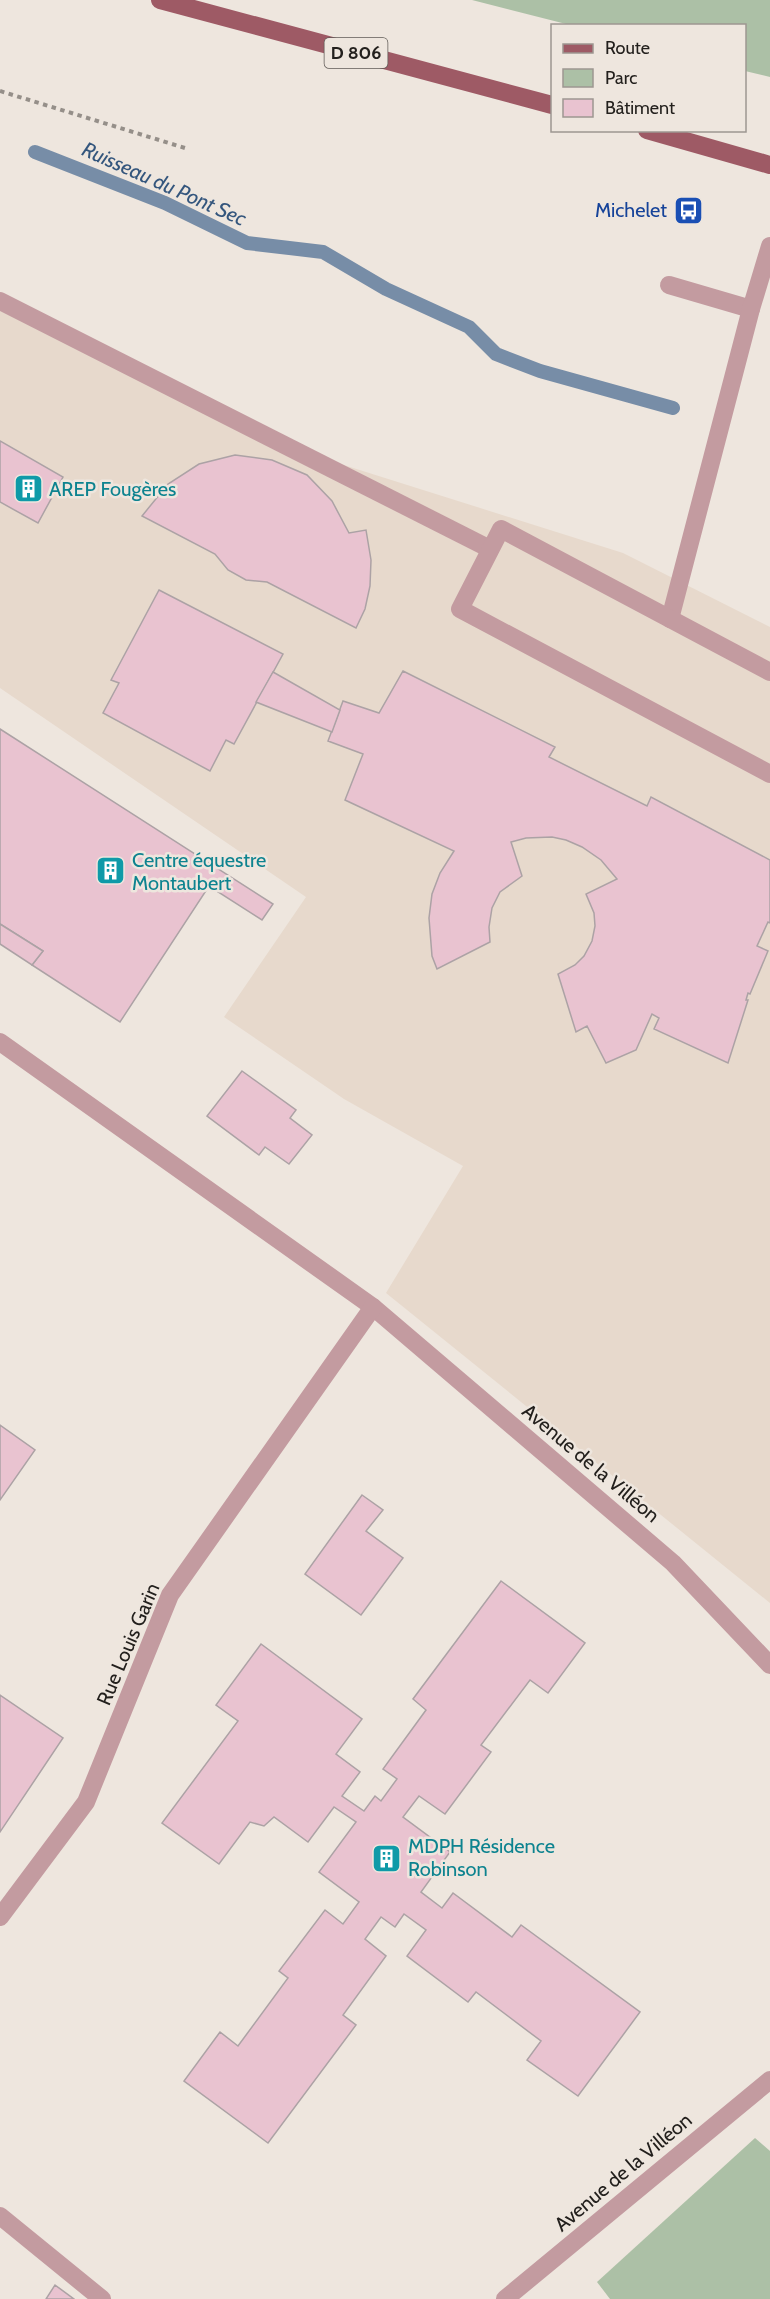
<svg xmlns="http://www.w3.org/2000/svg" width="770" height="2299" viewBox="0 0 770 2299" font-family="Cabin,sans-serif">
<style>
.built{fill:#e7d9cc}
.green{fill:#acc0a6}
.lines{fill:none;stroke-linecap:round;stroke-linejoin:round}
.stream{stroke:#778da7;stroke-width:14}
.building{fill:#e9c3d0;stroke:#aca2a5;stroke-width:1.5}
.path{stroke:#958f89;stroke-width:4;stroke-dasharray:4.5 4.5;stroke-linecap:butt}
.minor{stroke:#c39ba0;stroke-width:18}
.major{stroke:#9e5a65;stroke-width:18}
.labels{text-anchor:middle;stroke-width:5;stroke-linejoin:round;paint-order:stroke}
.shield{fill:#eee6de;stroke:#605b57;stroke-width:1.5}
.shield-label{font-size:18px;font-weight:bold;fill:#23201d}
.transit-label{font-size:20px;fill:#164399;stroke:#eee6de;text-anchor:end}
.culture-label{font-size:20px;fill:#0d838f;stroke:#eee6de;text-anchor:start}
.street-label{font-size:20px;fill:#23201d;stroke:#eee6de}
.water-label{font-size:21px;font-style:italic;fill:#34567d;stroke:#eee6de}
</style>
<rect width="100%" height="100%" fill="#eee6de"/>
<!-- built -->
<path class="built" d="M 0,292 L 293,449 L 623,553 L 770,627 L 770,1603 L 386,1293 L 463,1166 L 344,1099 L 224,1017 L 306,897 L 0,688 Z"/>
<!-- green -->
<g class="green">
<path d="M 472,0 L 770,0 L 770,77 L 745,71 L 744,26 L 570,25 Z"/>
<path d="M 755,2138 L 770,2151 L 770,2299 L 610,2299 L 597,2282 Z"/>
</g>
<g class="lines">
<!-- stream -->
<path class="stream" d="M 35,152 L 165,203 L 247,243 L 323,252 L 386,289 L 469,327 L 496,354 L 540,371 L 673,408"/>
</g>
<!-- building -->
<g class="building">
<path d="M 0,441 L 63,477 L 38,523 L 0,502 Z"/>
<path d="M 235,455 L 272,460 L 307,475 L 332,501 L 349,533 L 366,530 L 371,560 L 370,586 L 365,609 L 356,628 L 267,582 L 246,580 L 228,570 L 215,554 L 142,516 L 168,484 L 199,464 Z"/>
<path d="M 159,590 L 283,654 L 234,744 L 226,740 L 210,771 L 103,713 L 119,683 L 111,680 Z"/>
<path d="M 403,671 L 555,747 L 549,757 L 647,806 L 651,797 L 770,860 L 770,923 L 768,922 L 757,946 L 768,951 L 750,994 L 748,993 L 746,1000 L 748,1000 L 728,1063 L 654,1029 L 659,1018 L 652,1014 L 636,1050 L 606,1063 L 587,1026 L 576,1032 L 558,974 L 575,965 L 584,956 L 592,941 L 595,926 L 594,913 L 586,894 L 617,879 L 601,860 L 582,847 L 566,840 L 552,837 L 526,838 L 511,842 L 522,876 L 500,892 L 492,908 L 489,927 L 490,942 L 437,969 L 432,956 L 429,918 L 432,894 L 440,873 L 454,851 L 345,800 L 363,754 L 328,741 L 343,701 L 379,713 Z"/>
<path d="M 273,672 L 340,710 L 332,732 L 256,702 Z"/>
<path d="M 0,729 L 273,904 L 262,920 L 209,886 L 120,1022 L 32,965 L 43,951 L 0,924 Z"/>
<path d="M 0,924 L 43,951 L 32,965 L 0,944 Z"/>
<path d="M 242,1071 L 296,1110 L 290,1118 L 312,1135 L 289,1164 L 265,1147 L 259,1155 L 207,1116 Z"/>
<path d="M 0,1425 L 35,1450 L 0,1500 Z"/>
<path d="M 362,1495 L 383,1510 L 366,1531 L 403,1558 L 361,1615 L 305,1574 Z"/>
<path d="M 501,1581 L 585,1643 L 548,1693 L 530,1680 L 481,1745 L 491,1752 L 445,1814 L 419,1796 L 403,1817 L 450,1852 L 421,1892 L 442,1908 L 453,1893 L 512,1937 L 521,1925 L 640,2012 L 578,2096 L 527,2060 L 541,2041 L 476,1992 L 468,2002 L 407,1956 L 426,1930 L 404,1914 L 395,1927 L 381,1917 L 365,1939 L 386,1956 L 343,2015 L 356,2025 L 268,2143 L 184,2081 L 220,2032 L 238,2046 L 288,1978 L 279,1971 L 325,1910 L 343,1924 L 359,1902 L 319,1872 L 356,1822 L 334,1807 L 308,1842 L 274,1817 L 264,1826 L 250,1822 L 219,1864 L 162,1823 L 238,1721 L 216,1705 L 261,1644 L 362,1719 L 336,1754 L 360,1772 L 342,1796 L 364,1811 L 375,1796 L 381,1801 L 397,1779 L 383,1769 L 426,1710 L 413,1699 Z"/>
<path d="M 0,1695 L 63,1738 L 0,1832 Z"/>
<path d="M 55,2285 L 74,2299 L 46,2299 Z"/>
</g>
<g class="lines">
<!-- path -->
<path class="path" d="M 0,91 L 185,148"/>
<!-- minor -->
<g class="minor">
<path d="M 669,285 L 751,309"/>
<path d="M 0,301 L 490,549"/>
<path d="M 670,619 L 751,309 L 770,246"/>
<path d="M 770,672 L 501,529 L 460,609 L 770,774"/>
<path d="M 0,1042 L 373,1307 L 673,1563 L 770,1665"/>
<path d="M 0,1917 L 86,1802 L 170,1595 L 373,1307"/>
<path d="M 0,2216 L 102,2299"/>
<path d="M 505,2299 L 770,2080"/>
</g>
<!-- major -->
<g class="major">
<path d="M 160,0 L 552,105"/>
<path d="M 647,130 L 770,165"/>
</g>
</g>
<!-- icons -->
<defs>
<symbol id="bus-square" viewBox="-11 -11 22 22"><rect x="-9" y="-9" width="18" height="18" rx="4" fill="#1a4fb4" stroke="#eee6de"/><path d="M-5-6H5V4H4V6H2V4H-2V6H-4V4H-5ZM-3.5-4V0h7V-4ZM-3.5 1.2v1.5H-2V1.2ZM2 1.2v1.5H3.5V1.2Z" fill="#fff"/></symbol>
<symbol id="building-square" viewBox="-11 -11 22 22"><rect x="-9" y="-9" width="18" height="18" rx="4" fill="#0f9aa8" stroke="#eee6de"/><path d="M-4-6H4V6H1V3H-1V6H-4ZM-2.5-4.3h1.7v1.8h-1.7ZM.8-4.3h1.7v1.8H.8ZM-2.5-1h1.7V.8h-1.7ZM.8-1h1.7V.8H.8Z" fill="#fff"/></symbol>
</defs>
<g fill-rule="evenodd">
<use href="#bus-square" x="672" y="194" width="33" height="33"/>
<use href="#building-square" x="12" y="472" width="33" height="33"/>
<use href="#building-square" x="94" y="854" width="33" height="33"/>
<use href="#building-square" x="370" y="1842" width="33" height="33"/>
</g>
<g class="labels">
<!-- shield labels -->
<rect class="shield" x="324.5" y="38" width="63" height="30" rx="4.5"/>
<g class="shield-label">
<text x="356" y="59">D 806</text>
</g>
<!-- transit labels -->
<g class="transit-label">
<text x="667" y="217">Michelet</text>
</g>
<!-- culture labels -->
<g class="culture-label">
<text x="49" y="496">AREP Fougères</text>
<text x="132" y="867">Centre équestre<tspan x="132" dy="23">Montaubert</tspan></text>
<text x="408" y="1853">MDPH Résidence<tspan x="408" dy="23">Robinson</tspan></text>
</g>
<!-- street labels -->
<g class="street-label">
<text transform="translate(591 1463) rotate(40)" y="7">Avenue de la Villéon</text>
<text transform="translate(128 1644) rotate(-67)" y="7">Rue Louis Garin</text>
<text transform="translate(623 2172) rotate(-40)" y="7">Avenue de la Villéon</text>
</g>
<!-- water labels -->
<g class="water-label">
<text transform="translate(164 184) rotate(24)" y="7">Ruisseau du Pont Sec</text>
</g>
</g>
<!-- legend -->
<rect x="551" y="24" width="195" height="108" fill="#eee6de" stroke="#9d9791" stroke-width="1.5"/>
<rect x="563" y="44" width="30" height="9" fill="#9e5a65" stroke="#9d9791" stroke-width="1.5"/>
<text x="605" y="54" font-size="18" fill="#23201d">Route</text>
<rect x="563" y="69" width="30" height="18" fill="#acc0a6" stroke="#9d9791" stroke-width="1.5"/>
<text x="605" y="84" font-size="18" fill="#23201d">Parc</text>
<rect x="563" y="99" width="30" height="18" fill="#e9c3d0" stroke="#9d9791" stroke-width="1.5"/>
<text x="605" y="114" font-size="18" fill="#23201d">Bâtiment</text>
</svg>
